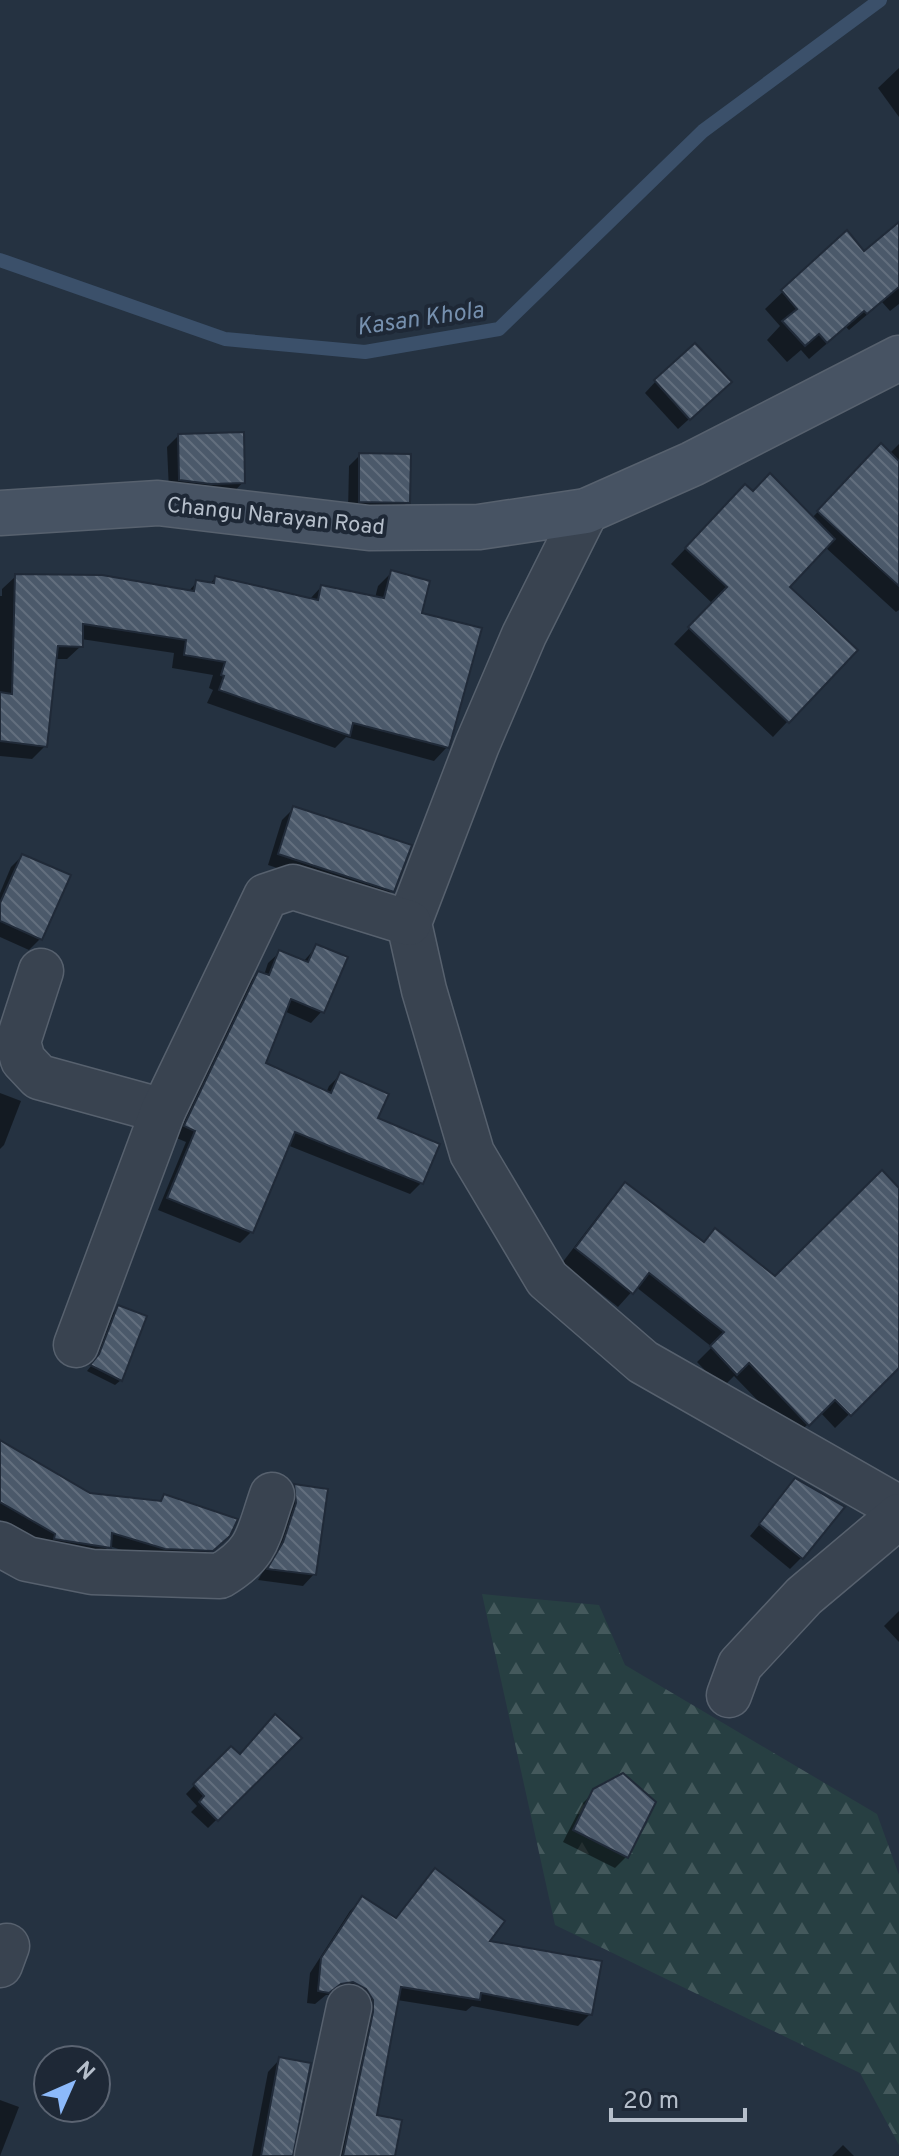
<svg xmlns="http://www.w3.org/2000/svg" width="899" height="2156" viewBox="0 0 899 2156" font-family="Overpass,sans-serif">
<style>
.forest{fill:url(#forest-firs)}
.shadow{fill:#0007}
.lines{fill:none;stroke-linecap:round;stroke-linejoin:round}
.stream{stroke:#3b506a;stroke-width:14}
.building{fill:url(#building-back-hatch);stroke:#202a38;stroke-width:2}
.street-casing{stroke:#57616e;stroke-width:47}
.secondary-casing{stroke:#57616e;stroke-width:47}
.street{stroke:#394350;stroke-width:44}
.secondary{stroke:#475363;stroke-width:44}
.labels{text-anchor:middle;stroke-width:8;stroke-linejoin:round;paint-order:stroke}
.street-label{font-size:22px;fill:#b6bfcb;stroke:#1e2836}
.water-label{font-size:24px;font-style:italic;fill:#7690ae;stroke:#1e2836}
</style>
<defs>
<pattern id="forest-firs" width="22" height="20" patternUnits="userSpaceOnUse" patternTransform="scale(2)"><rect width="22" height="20" fill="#273f42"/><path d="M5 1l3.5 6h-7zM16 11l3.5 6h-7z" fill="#44595c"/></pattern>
<pattern id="building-back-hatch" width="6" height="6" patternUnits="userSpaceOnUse" patternTransform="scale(2)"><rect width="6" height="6" fill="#4b596a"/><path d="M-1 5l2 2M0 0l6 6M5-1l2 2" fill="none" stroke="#636f7e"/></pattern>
</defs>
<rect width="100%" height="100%" fill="#253241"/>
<!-- forest -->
<path class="forest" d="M 482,1594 L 599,1605 L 625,1665 L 877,1814 L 899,1875 L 899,2145 L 860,2073 L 555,1925 Z"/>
<!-- shadow -->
<g class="shadow">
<path d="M 899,68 L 899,117 L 878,88 Z"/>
<path d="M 899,223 L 899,304 L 890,311 L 882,302 L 849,330 L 846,327 L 809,359 L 801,350 L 787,362 L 767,340 L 780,326 L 765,309 L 819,257 L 862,252 Z"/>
<path d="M 656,381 L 718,393 L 678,429 L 645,393 Z"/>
<path d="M 178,436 L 243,482 L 232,494 L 169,491 L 167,447 Z"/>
<path d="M 899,444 L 899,610 L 896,612 L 825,547 L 788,587 L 788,721 L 773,737 L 674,644 L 713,604 L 671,564 L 729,502 L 752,493 L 812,518 L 866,461 L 889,454 Z"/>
<path d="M 360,455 L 408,502 L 397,513 L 348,512 L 349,466 Z"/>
<path d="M 392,572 L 419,614 L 447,747 L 434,761 L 346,737 L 335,748 L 207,703 L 213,690 L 209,688 L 213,675 L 172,668 L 174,653 L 81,639 L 81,646 L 67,659 L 55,659 L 45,746 L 32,759 L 0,756 L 0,596 L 2,596 L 2,589 L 16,576 L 188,592 L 196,583 L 209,585 L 215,578 L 309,600 L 321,587 L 375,598 L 378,586 Z"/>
<path d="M 293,809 L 393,890 L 381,902 L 268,865 L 282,820 Z"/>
<path d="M 22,856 L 40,939 L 29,950 L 0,937 L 0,893 L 11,867 Z"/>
<path d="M 317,946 L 322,1011 L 311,1023 L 284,1011 L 263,1064 L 326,1093 L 329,1086 L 340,1075 L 421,1183 L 410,1194 L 287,1145 L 251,1232 L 240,1243 L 158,1210 L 186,1142 L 174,1137 L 247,984 L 258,973 L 264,975 L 268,963 L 280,952 L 303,962 Z"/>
<path d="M 0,1093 L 21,1101 L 4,1145 L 0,1149 Z"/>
<path d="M 625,1184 L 702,1244 L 775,1278 L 899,1191 L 899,1365 L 835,1428 L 820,1412 L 794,1438 L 734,1376 L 722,1388 L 697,1362 L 712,1347 L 636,1287 L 618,1307 L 562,1263 L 611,1199 Z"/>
<path d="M 118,1307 L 121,1380 L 115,1385 L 87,1371 L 95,1361 L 113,1313 Z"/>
<path d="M 0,1442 L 90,1495 L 158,1503 L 164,1496 L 216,1547 L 200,1561 L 153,1560 L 109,1546 L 97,1558 L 44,1546 L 0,1520 Z"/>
<path d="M 796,1480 L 801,1558 L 790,1569 L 750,1536 Z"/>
<path d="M 295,1486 L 314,1574 L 303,1586 L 258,1580 L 272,1556 L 284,1497 Z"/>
<path d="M 899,1611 L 899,1642 L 884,1626 Z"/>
<path d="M 299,1738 L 208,1828 L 191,1812 L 197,1806 L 186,1794 L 231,1748 L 240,1756 Z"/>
<path d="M 595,1791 L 626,1857 L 615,1868 L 563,1842 L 583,1803 Z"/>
<path d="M 435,1870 L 486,1942 L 590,2014 L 578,2026 L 472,2006 L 466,2011 L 397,2000 L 375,2116 L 393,2156 L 334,2156 L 340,1994 L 326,1995 L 315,2004 L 307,2003 L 310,1973 L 350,1911 L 362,1899 L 395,1920 Z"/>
<path d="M 280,2059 L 291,2156 L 252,2156 L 268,2072 Z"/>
<path d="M 0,2100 L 19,2107 L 0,2156 Z"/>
<path d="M 843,2145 L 854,2156 L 832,2156 Z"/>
</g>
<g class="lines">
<!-- stream -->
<path class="stream" d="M 0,260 L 225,339 L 365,352 L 499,329 L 703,131 L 880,0"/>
</g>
<!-- building -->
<g class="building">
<path d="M 899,222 L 899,287 L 867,314 L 864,311 L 827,343 L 819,334 L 805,346 L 782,321 L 797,309 L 781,290 L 847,230 L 864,251 Z"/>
<path d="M 695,343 L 732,382 L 690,420 L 654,380 Z"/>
<path d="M 244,432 L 245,483 L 211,484 L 179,480 L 178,434 Z"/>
<path d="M 881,443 L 899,461 L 899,586 L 817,511 Z"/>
<path d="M 359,453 L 411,454 L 410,503 L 359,502 Z"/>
<path d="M 770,473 L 835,539 L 790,587 L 858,650 L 789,723 L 688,627 L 727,587 L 685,548 L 745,484 L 753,491 Z"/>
<path d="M 391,570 L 430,581 L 422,613 L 482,628 L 449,748 L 353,723 L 350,736 L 219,690 L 224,676 L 221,675 L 225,662 L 184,655 L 186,640 L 83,624 L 83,647 L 58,646 L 47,747 L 0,741 L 0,692 L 12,694 L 15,574 L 102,575 L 194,591 L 196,580 L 214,583 L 215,576 L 318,600 L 321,585 L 384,598 Z"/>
<path d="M 293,806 L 412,845 L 394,892 L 278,854 Z"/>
<path d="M 22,854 L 71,875 L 42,940 L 0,921 L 0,903 Z"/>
<path d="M 316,944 L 348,957 L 324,1013 L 291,999 L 266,1063 L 331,1093 L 340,1072 L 389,1094 L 378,1118 L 440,1144 L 423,1184 L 295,1132 L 253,1233 L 167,1198 L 195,1131 L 184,1126 L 186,1121 L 258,971 L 269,975 L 279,950 L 308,962 Z"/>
<path d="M 882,1170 L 899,1188 L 899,1368 L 851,1416 L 835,1400 L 809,1426 L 749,1363 L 737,1375 L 710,1346 L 724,1332 L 649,1273 L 633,1294 L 575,1248 L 625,1182 L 704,1242 L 715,1228 L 775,1276 Z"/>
<path d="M 118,1305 L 147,1316 L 122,1381 L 90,1365 L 99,1354 Z"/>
<path d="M 0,1440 L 90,1493 L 161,1501 L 164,1494 L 238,1519 L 230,1536 L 213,1551 L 165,1549 L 112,1533 L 111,1548 L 54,1539 L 55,1534 L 0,1502 Z"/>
<path d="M 795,1478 L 845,1507 L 803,1559 L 759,1524 Z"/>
<path d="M 294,1484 L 328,1489 L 316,1575 L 267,1569 L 283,1542 L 296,1503 Z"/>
<path d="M 275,1714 L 302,1738 L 218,1821 L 199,1802 L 204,1796 L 193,1784 L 231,1746 L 240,1754 Z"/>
<path d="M 623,1773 L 656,1802 L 628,1858 L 573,1830 L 593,1789 Z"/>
<path d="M 435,1868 L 505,1921 L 490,1941 L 602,1961 L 592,2015 L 481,1993 L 480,2000 L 401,1987 L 377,2115 L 402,2120 L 395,2156 L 343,2156 L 373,2012 L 373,2000 L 366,1989 L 353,1982 L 341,1984 L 329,1993 L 318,1991 L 321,1958 L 362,1896 L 396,1918 Z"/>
<path d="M 279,2057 L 311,2063 L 293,2156 L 261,2156 Z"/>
</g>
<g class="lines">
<defs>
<g id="street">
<path d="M 586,511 L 524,635 L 477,745 L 409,923 L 424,990 L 472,1153 L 547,1279 L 643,1362 L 899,1508"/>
<path d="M 41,971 L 18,1042 L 23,1060 L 39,1077 L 163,1111"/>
<path d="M 76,1345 L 163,1111 L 266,896 L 293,887 L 409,923"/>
<path d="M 0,1544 L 27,1559 L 92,1572 L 220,1576 C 259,1553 258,1535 272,1495"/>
<path d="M 729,1695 L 740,1665 L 804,1596 L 899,1516"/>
<path d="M 0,1965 L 7,1946"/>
<path d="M 317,2156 L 349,2007"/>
</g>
<path id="secondary" d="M 0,513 L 158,503 L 369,528 L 479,527 L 586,511 L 692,464 L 899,358"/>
</defs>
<!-- street casing -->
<use href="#street" class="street-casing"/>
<!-- secondary casing -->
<use href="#secondary" class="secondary-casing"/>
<!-- street -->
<use href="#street" class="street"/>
<!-- secondary -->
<use href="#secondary" class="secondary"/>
</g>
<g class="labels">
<!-- street labels -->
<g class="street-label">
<text transform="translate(276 515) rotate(6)" y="8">Changu Narayan Road</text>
</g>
<!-- water labels -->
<g class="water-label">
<text transform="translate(420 318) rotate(-8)" y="8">Kasan Khola</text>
</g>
</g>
<!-- north arrow -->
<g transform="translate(72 2084) rotate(45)"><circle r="38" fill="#1e2836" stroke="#5b6472" stroke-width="2"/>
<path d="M0-6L14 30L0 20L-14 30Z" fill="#8cb9fa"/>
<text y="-12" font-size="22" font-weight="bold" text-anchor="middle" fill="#b6bfcb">N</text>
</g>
<!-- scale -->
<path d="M611 2108v12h134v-12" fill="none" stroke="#b6bfcb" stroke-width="4"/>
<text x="623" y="2108" font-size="24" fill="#b6bfcb" stroke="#1e2836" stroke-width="6" paint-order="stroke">20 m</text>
</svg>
